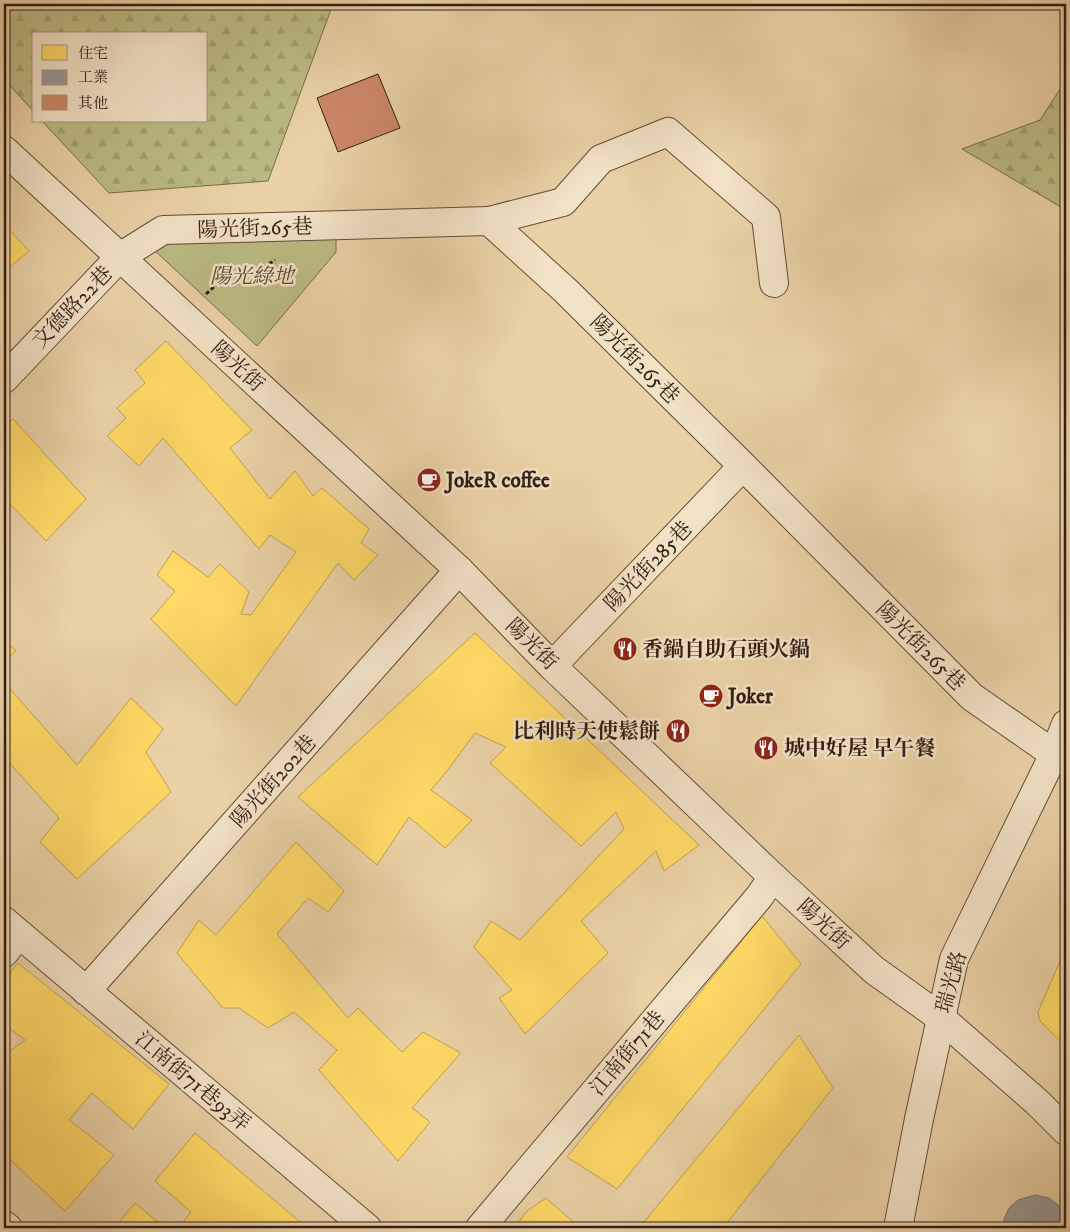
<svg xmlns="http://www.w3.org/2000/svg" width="1070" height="1232" viewBox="0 0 1070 1232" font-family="'IM FELL DW Pica','Noto Serif TC',serif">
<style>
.forest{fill:url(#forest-firs);stroke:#776c4b}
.green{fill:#bbba83;stroke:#776c4b}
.homes{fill:#ffd966;stroke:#c2a14d}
.industry{fill:#999;stroke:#7a7471}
.building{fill:#cc8768;stroke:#331e13}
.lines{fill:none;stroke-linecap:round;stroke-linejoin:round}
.minor-casing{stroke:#614b38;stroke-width:30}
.path{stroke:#331e13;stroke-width:3;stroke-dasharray:4 2.5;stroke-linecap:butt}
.minor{stroke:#f1e1c5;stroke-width:28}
.labels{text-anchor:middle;stroke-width:5;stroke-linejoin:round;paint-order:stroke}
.street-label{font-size:21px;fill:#331e13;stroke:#f1e1c5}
.park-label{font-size:21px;font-style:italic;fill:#55452f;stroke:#f1e1c5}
.poi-label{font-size:21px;font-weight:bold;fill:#331e13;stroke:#f1e1c5;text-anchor:start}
</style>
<defs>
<pattern id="forest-firs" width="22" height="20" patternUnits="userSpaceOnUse" patternTransform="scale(1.25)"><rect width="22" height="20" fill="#bbba83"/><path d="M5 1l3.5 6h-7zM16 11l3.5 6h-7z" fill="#a19f70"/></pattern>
</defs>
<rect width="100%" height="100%" fill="#ead1a6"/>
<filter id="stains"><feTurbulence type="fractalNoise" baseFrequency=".004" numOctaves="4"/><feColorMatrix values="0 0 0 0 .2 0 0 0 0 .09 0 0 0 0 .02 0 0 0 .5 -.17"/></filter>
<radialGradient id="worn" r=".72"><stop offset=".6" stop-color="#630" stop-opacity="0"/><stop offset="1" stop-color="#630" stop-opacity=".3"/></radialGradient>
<!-- forest -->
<g class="forest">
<path d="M 4,4 L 333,4 L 268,181 L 109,193 L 42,121 L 206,121 L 206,34 L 34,34 L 34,112 L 4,79 Z"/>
<path d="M 1066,80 L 1066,210 L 962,149 L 1040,120 Z"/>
</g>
<!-- green -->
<path class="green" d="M 336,226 L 336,252 L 257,346 L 152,248 L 163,230 Z"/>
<!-- homes -->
<g class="homes">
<path d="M 4,224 L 29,251 L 4,272 Z"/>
<path d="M 166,341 L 252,430 L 230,448 L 270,499 L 295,471 L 313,496 L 322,488 L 369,529 L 361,543 L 378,555 L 354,580 L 338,563 L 236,706 L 151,619 L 175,591 L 157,575 L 173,551 L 208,577 L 220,564 L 249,592 L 241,614 L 251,615 L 296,552 L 270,535 L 259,549 L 163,438 L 139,466 L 107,436 L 126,418 L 117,408 L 145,383 L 135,370 Z"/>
<path d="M 13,419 L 86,499 L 46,541 L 8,502 L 4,504 L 4,427 Z"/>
<path d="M 475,633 L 699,845 L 664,871 L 656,851 L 581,921 L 608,953 L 525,1034 L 499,998 L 512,990 L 474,947 L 491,921 L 520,940 L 624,829 L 616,812 L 581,846 L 490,763 L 506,747 L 475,733 L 447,771 L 431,790 L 472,820 L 445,848 L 409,817 L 377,865 L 298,797 Z"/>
<path d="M 4,642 L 16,650 L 4,664 Z"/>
<path d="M 4,682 L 77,765 L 131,698 L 163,729 L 146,752 L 171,792 L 77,879 L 40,842 L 59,818 L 4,757 Z"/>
<path d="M 296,842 L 344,891 L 328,912 L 308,898 L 277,934 L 348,1018 L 358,1008 L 402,1052 L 423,1032 L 461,1053 L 412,1108 L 430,1122 L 398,1161 L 319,1070 L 337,1050 L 294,1012 L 268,1028 L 239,1008 L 223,1008 L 177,953 L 199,920 L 216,935 Z"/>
<path d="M 762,916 L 801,964 L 617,1189 L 567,1157 Z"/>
<path d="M 1066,947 L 1066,1047 L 1040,1021 L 1038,1012 Z"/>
<path d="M 18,963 L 169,1084 L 133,1129 L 92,1093 L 69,1120 L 114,1155 L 65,1211 L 4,1154 L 4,1056 L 25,1040 L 4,1024 L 4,981 Z"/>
<path d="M 799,1035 L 833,1088 L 723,1228 L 639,1228 Z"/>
<path d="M 195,1133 L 307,1228 L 178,1228 L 191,1212 L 155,1181 Z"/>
<path d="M 546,1198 L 577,1225 L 576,1228 L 514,1228 L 527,1211 Z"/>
<path d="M 135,1203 L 165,1228 L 114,1228 Z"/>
</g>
<!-- industry -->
<path class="industry" d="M 1035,1195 L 1049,1198 L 1058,1205 L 1065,1218 L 1066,1228 L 1004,1228 L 1004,1219 L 1009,1208 L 1018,1200 Z"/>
<!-- building -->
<path class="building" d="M 378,74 L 400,128 L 338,152 L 317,98 Z"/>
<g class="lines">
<defs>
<g id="minor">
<path d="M 4,150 L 459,570 L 552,666 L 773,877 L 874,970 L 941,1018 L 1037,1102 L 1066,1131"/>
<path d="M 489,221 L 563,202 L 601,159 L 668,132 L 766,217 L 774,283"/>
<path d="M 4,379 L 120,257 L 163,230 L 489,221 L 566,291 L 743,466 L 972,697 L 1054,754"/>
<path d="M 552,666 L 743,466"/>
<path d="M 4,921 L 367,1228"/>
<path d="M 4,953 L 19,934"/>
<path d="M 86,991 L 459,570"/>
<path d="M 4,1225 L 8,1228"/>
<path d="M 480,1228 L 759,897 L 773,877"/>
<path d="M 898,1228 L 919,1119 L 954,959 L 1054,754 L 1066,724"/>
</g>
</defs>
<!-- minor casing -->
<use href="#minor" class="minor-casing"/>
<!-- path -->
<path class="path" d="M 206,294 L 216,285 L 228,276 L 264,267 L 275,260"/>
<!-- minor -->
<use href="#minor" class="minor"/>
</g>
<!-- icons -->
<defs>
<symbol id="cafe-disc" viewBox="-11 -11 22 22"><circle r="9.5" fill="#8f2418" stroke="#f1e1c5"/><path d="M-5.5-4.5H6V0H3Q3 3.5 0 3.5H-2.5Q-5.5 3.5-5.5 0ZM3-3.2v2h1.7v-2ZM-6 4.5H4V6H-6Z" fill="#fff"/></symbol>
<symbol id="restaurant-disc" viewBox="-11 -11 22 22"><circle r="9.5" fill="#8f2418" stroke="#f1e1c5"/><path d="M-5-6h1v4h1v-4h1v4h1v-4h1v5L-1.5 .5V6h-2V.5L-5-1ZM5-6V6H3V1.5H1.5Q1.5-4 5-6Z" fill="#fff"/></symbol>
</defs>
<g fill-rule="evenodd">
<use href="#cafe-disc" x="415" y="466" width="28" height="28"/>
<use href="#restaurant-disc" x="611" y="635" width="28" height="28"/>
<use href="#cafe-disc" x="697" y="682" width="28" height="28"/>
<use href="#restaurant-disc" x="664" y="717" width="28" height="28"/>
<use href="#restaurant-disc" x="752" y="734" width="28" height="28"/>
</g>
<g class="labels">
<!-- street labels -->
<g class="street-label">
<text transform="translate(255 228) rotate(-2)" y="7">陽光街265巷</text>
<text transform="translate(72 307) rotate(-46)" y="7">文德路22巷</text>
<text transform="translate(635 359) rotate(45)" y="7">陽光街265巷</text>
<text transform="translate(238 366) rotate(43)" y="7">陽光街</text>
<text transform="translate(648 566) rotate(-46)" y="7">陽光街285巷</text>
<text transform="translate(532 644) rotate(45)" y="7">陽光街</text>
<text transform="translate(921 646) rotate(45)" y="7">陽光街265巷</text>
<text transform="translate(273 781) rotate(-48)" y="7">陽光街202巷</text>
<text transform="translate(824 924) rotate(43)" y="7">陽光街</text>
<text transform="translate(951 982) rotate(-74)" y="7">瑞光路</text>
<text transform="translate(627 1053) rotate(-50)" y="7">江南街71巷</text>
<text transform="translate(193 1081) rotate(40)" y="7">江南街71巷93弄</text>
</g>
<!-- park labels -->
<g class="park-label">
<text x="252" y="283">陽光綠地</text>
</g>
<!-- poi labels -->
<g class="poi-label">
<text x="446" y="487">JokeR coffee</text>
<text x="642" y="656">香鍋自助石頭火鍋</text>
<text x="728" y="703">Joker</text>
<text x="660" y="738" text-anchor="end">比利時天使鬆餅</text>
<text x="784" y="755">城中好屋 早午餐</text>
</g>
</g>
<!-- margin -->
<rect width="1070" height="1232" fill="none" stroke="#ead1a6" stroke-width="20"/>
<rect x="5" y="5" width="1060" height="1222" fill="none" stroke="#331e13" stroke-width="2.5"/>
<rect x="10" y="10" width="1050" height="1212" fill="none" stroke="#331e13"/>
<!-- legend -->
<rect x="32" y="32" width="175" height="90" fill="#f1e1c5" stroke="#a5937e"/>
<rect x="42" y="45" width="25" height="15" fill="#ffd966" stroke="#a5937e"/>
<text x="78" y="58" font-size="15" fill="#331e13">住宅</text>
<rect x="42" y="70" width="25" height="15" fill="#999999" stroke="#a5937e"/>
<text x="78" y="82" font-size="15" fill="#331e13">工業</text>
<rect x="42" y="95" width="25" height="15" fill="#cc8768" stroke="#a5937e"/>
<text x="78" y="108" font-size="15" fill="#331e13">其他</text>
<rect width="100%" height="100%" filter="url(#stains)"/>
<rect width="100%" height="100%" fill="url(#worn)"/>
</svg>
